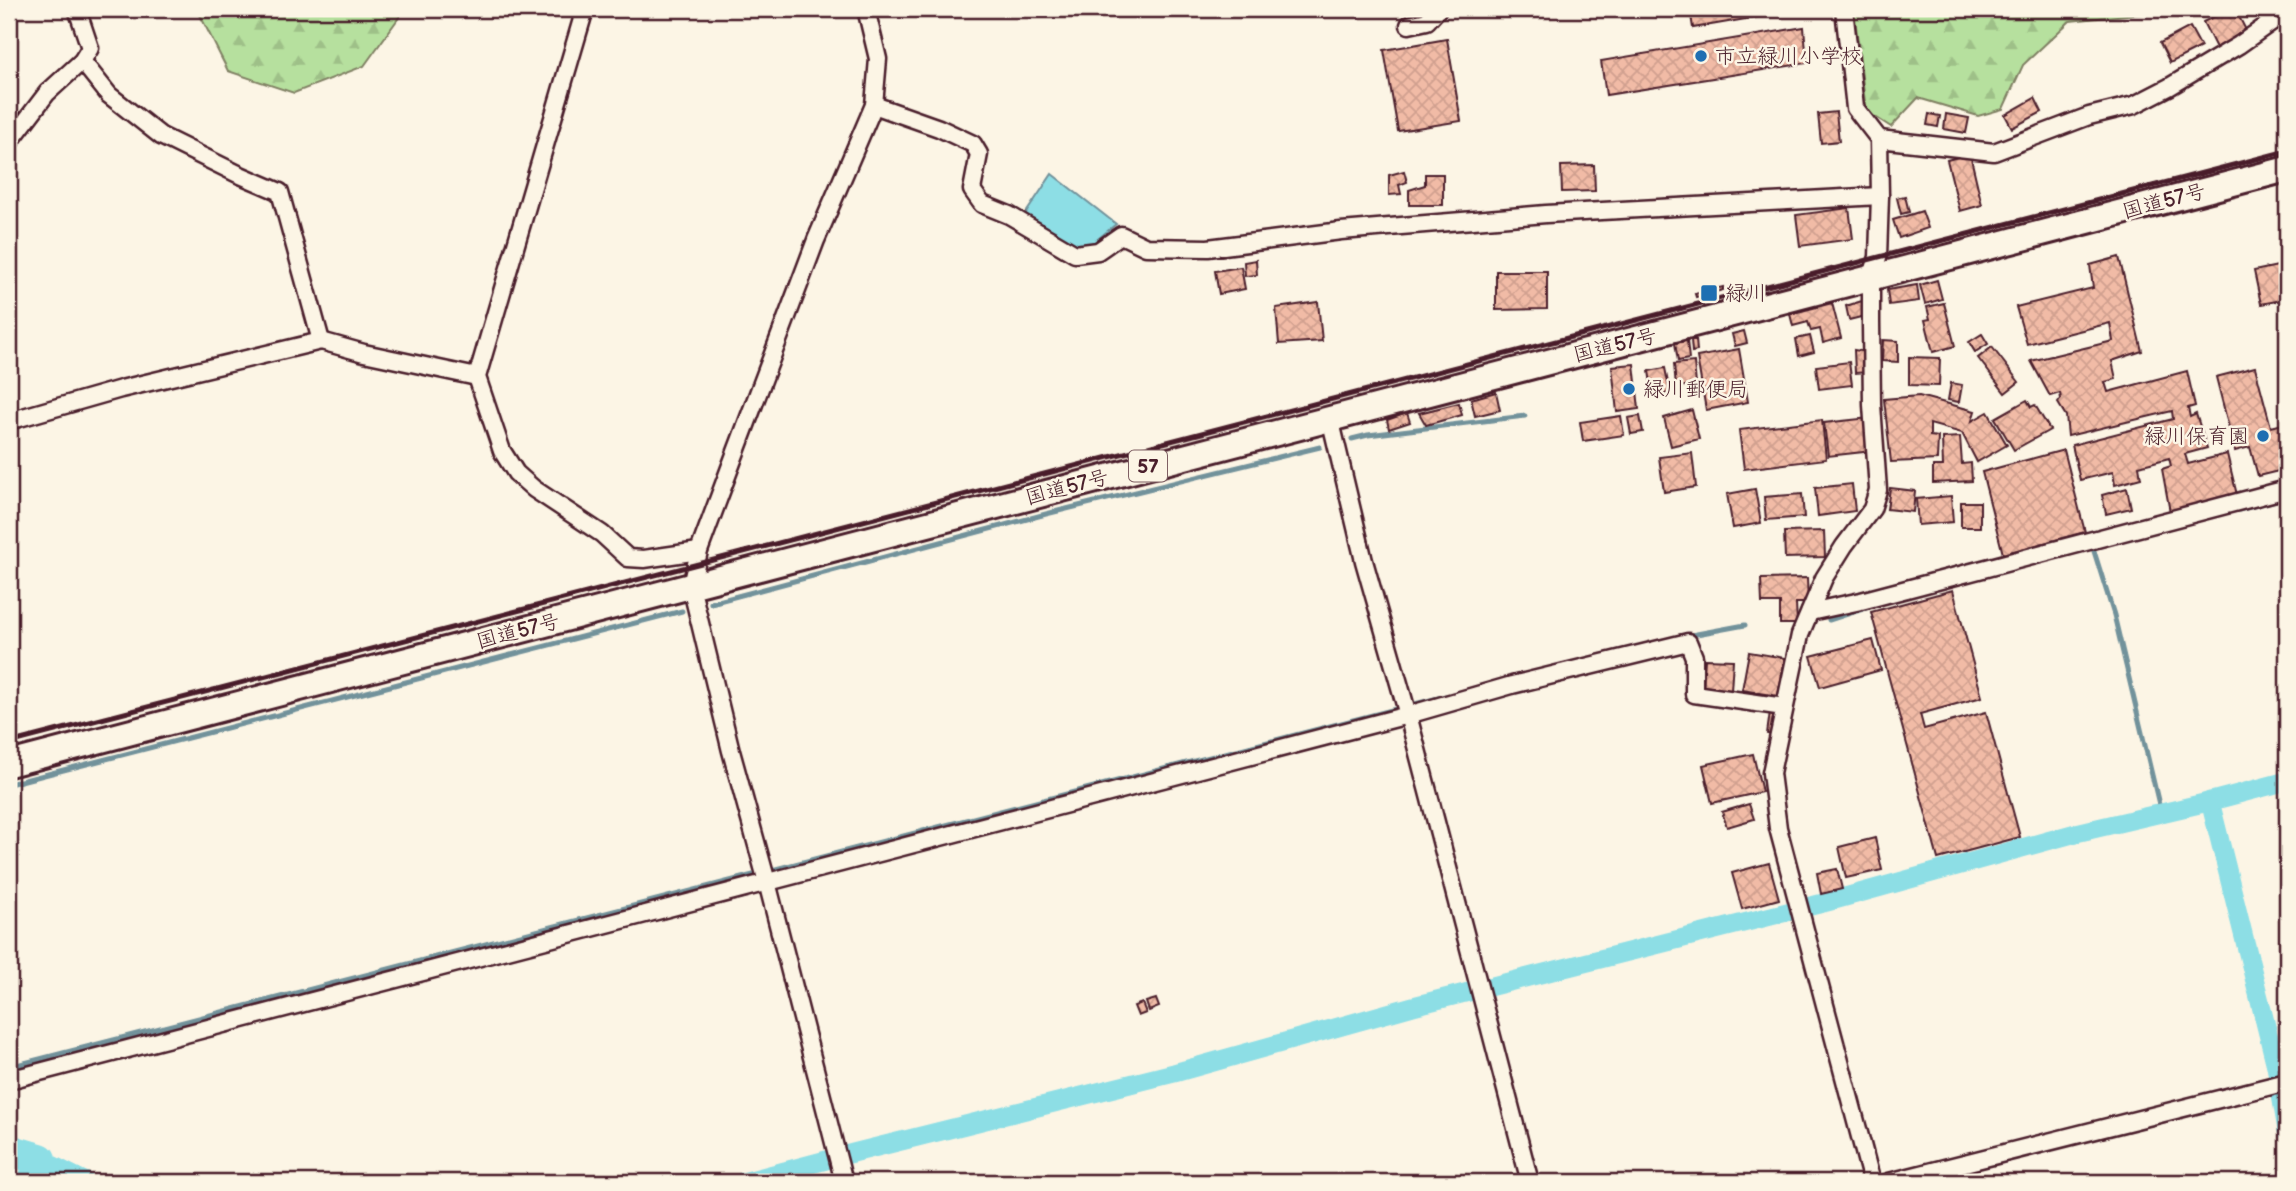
<svg xmlns="http://www.w3.org/2000/svg" width="2296" height="1191" viewBox="0 0 2296 1191" font-family="'Balsamiq Sans','Klee One',sans-serif">
<style>
.forest{fill:url(#forest-firs);stroke:#808064;stroke-width:2}
.water{fill:#8ddee5;stroke:#72929b;stroke-width:2}
.lines{fill:none;stroke-linecap:round;stroke-linejoin:round}
.stream{stroke:#72929b;stroke-width:5}
.canal{stroke:#8ddee5;stroke-width:19}
.river{stroke:#8ddee5;stroke-width:32}
.building{fill:url(#building-cross-hatch);stroke:#4a1f2b;stroke-width:2}
.minor-casing{stroke:#4a1f2b;stroke-width:21}
.trunk-casing{stroke:#4a1f2b;stroke-width:30}
.minor{stroke:#fcf5e5;stroke-width:16}
.trunk{stroke:#fcf5e5;stroke-width:24}
.rail{stroke:#4a1f2b;stroke-width:5}
.poi-dot{fill:#1f6fb2;stroke:#fcf5e5;stroke-width:2.5}
.labels{text-anchor:middle;stroke-width:5;stroke-linejoin:round;paint-order:stroke}
.shield{fill:#fcf5e5;stroke:#7f5f63;stroke-width:2}
.shield-label{font-size:19px;font-weight:bold;fill:#4a1f2b}
.poi-label{font-size:21px;fill:#4a1f2b;stroke:#fcf5e5;text-anchor:start}
.street-label{font-size:21px;fill:#4a1f2b;stroke:#fcf5e5}
</style>
<defs>
<pattern id="forest-firs" width="22" height="20" patternUnits="userSpaceOnUse" patternTransform="scale(1.75)"><rect width="22" height="20" fill="#b6e09e"/><path d="M5 1l3.5 6h-7zM16 11l3.5 6h-7z" fill="#9ec088"/></pattern>
<pattern id="building-cross-hatch" width="8" height="8" patternUnits="userSpaceOnUse" patternTransform="scale(1.75)"><rect width="8" height="8" fill="#f1bba6"/><path d="M0 0l8 8M0 8l8-8" fill="none" stroke="#d0a08f"/></pattern>
</defs>
<rect width="100%" height="100%" fill="#fcf5e5"/>
<filter id="ink" filterUnits="userSpaceOnUse"><feTurbulence type="fractalNoise" baseFrequency=".0143" numOctaves="2"/><feDisplacementMap in="SourceGraphic" scale="14" xChannelSelector="R" yChannelSelector="G"/><feConvolveMatrix kernelMatrix="1 2 1 2 8 2 1 2 1" color-interpolation-filters="sRGB"/></filter>
<g filter="url(#ink)">
<!-- forest -->
<g class="forest">
<path d="M 197,9 L 405,9 L 364,66 L 294,93 L 228,71 Z"/>
<path d="M 1854,9 L 2148,9 L 2145,13 L 2070,21 L 2023,65 L 2003,109 L 1978,116 L 1918,98 L 1891,127 L 1866,111 Z"/>
</g>
<!-- water -->
<path class="water" d="M 1052,174 L 1116,224 L 1093,243 L 1076,248 L 1024,216 Z"/>
<g class="lines">
<!-- stream -->
<g class="stream">
<path d="M 1352,439 L 1368,435 L 1525,416"/>
<path d="M 2239,510 L 2287,497"/>
<path d="M 2093,548 L 2114,615 L 2161,813"/>
<path d="M 711,603 L 1046,514 L 1320,447"/>
<path d="M 1829,620 L 1875,605"/>
<path d="M 1686,636 L 1745,625"/>
<path d="M 9,784 L 682,611"/>
<path d="M 9,1067 L 1446,696"/>
</g>
<!-- canal -->
<g class="canal">
<path d="M 2210,801 L 2276,1066 L 2287,1130"/>
<path d="M 40,1159 L 86,1182"/>
<path d="M 743,1182 L 853,1153 L 1174,1073 L 1413,1006 L 1827,902 L 2076,833 L 2204,803 L 2287,781"/>
</g>
<!-- river -->
<path class="river" d="M 9,1150 L 40,1159 L 34,1182"/>
</g>
<!-- building -->
<g class="building">
<path d="M 1690,9 L 1792,9 L 1793,11 L 1693,28 Z"/>
<path d="M 2230,9 L 2235,9 L 2248,34 L 2217,50 L 2203,22 Z"/>
<path d="M 2243,9 L 2265,9 L 2248,18 Z"/>
<path d="M 1804,27 L 1807,63 L 1606,95 L 1601,61 Z"/>
<path d="M 2190,27 L 2201,47 L 2170,63 L 2160,43 Z"/>
<path d="M 1447,39 L 1461,121 L 1398,131 L 1384,50 Z"/>
<path d="M 2035,98 L 2042,112 L 2012,128 L 2005,115 Z"/>
<path d="M 1836,112 L 1839,141 L 1821,143 L 1818,114 Z"/>
<path d="M 1929,114 L 1940,116 L 1938,127 L 1927,125 Z"/>
<path d="M 1946,114 L 1969,118 L 1966,133 L 1944,129 Z"/>
<path d="M 1970,154 L 1982,205 L 1960,211 L 1947,160 Z"/>
<path d="M 1594,165 L 1595,191 L 1562,192 L 1561,166 Z"/>
<path d="M 1404,171 L 1407,182 L 1399,185 L 1401,194 L 1389,195 L 1389,175 Z"/>
<path d="M 1425,174 L 1443,174 L 1443,205 L 1409,205 L 1409,190 L 1425,185 Z"/>
<path d="M 1905,196 L 1909,212 L 1901,214 L 1897,198 Z"/>
<path d="M 1849,208 L 1853,239 L 1800,246 L 1796,215 Z"/>
<path d="M 1922,211 L 1928,228 L 1899,238 L 1893,220 Z"/>
<path d="M 2119,257 L 2142,351 L 2112,361 L 2116,379 L 2105,382 L 2108,392 L 2187,371 L 2195,406 L 2188,408 L 2190,417 L 2196,414 L 2207,448 L 2185,454 L 2188,464 L 2227,454 L 2237,495 L 2170,512 L 2162,469 L 2171,466 L 2169,458 L 2139,466 L 2141,478 L 2115,485 L 2113,472 L 2080,480 L 2072,445 L 2173,419 L 2172,411 L 2068,436 L 2066,416 L 2058,403 L 2061,399 L 2060,393 L 2050,396 L 2031,361 L 2113,341 L 2110,323 L 2027,344 L 2016,307 L 2093,288 L 2090,265 Z"/>
<path d="M 1256,260 L 1257,275 L 1245,276 L 1244,262 Z"/>
<path d="M 2287,264 L 2287,299 L 2261,304 L 2254,271 Z"/>
<path d="M 1241,267 L 1245,289 L 1219,294 L 1215,271 Z"/>
<path d="M 1496,271 L 1547,271 L 1547,309 L 1496,310 Z"/>
<path d="M 1937,280 L 1942,299 L 1925,304 L 1920,285 Z"/>
<path d="M 1917,285 L 1919,301 L 1889,305 L 1887,290 Z"/>
<path d="M 1723,287 L 1723,290 L 1696,297 L 1695,294 Z"/>
<path d="M 1865,300 L 1869,315 L 1849,320 L 1846,306 Z"/>
<path d="M 1318,302 L 1322,341 L 1279,344 L 1276,308 Z"/>
<path d="M 1832,303 L 1841,338 L 1823,343 L 1820,329 L 1811,331 L 1808,322 L 1793,326 L 1790,314 Z"/>
<path d="M 1944,303 L 1955,346 L 1933,352 L 1925,320 L 1930,319 L 1927,307 Z"/>
<path d="M 1744,331 L 1747,343 L 1735,346 L 1732,334 Z"/>
<path d="M 1982,334 L 1988,344 L 1975,352 L 1969,342 Z"/>
<path d="M 1810,336 L 1814,352 L 1799,356 L 1796,339 Z"/>
<path d="M 1691,340 L 1696,340 L 1697,351 L 1692,352 Z"/>
<path d="M 1883,340 L 1898,341 L 1898,362 L 1882,361 Z"/>
<path d="M 1687,341 L 1689,359 L 1678,361 L 1675,343 Z"/>
<path d="M 1992,347 L 2019,382 L 2005,393 L 1978,358 Z"/>
<path d="M 1739,349 L 1748,402 L 1706,410 L 1697,357 Z"/>
<path d="M 1854,350 L 1867,352 L 1868,372 L 1855,373 Z"/>
<path d="M 1909,357 L 1940,358 L 1939,386 L 1909,385 Z"/>
<path d="M 1694,362 L 1696,385 L 1676,387 L 1674,364 Z"/>
<path d="M 1849,362 L 1852,385 L 1819,389 L 1816,366 Z"/>
<path d="M 1634,364 L 1639,409 L 1617,412 L 1612,366 Z"/>
<path d="M 2255,367 L 2271,427 L 2287,423 L 2287,469 L 2258,476 L 2250,447 L 2235,451 L 2216,377 Z"/>
<path d="M 1665,368 L 1670,393 L 1653,396 L 1649,371 Z"/>
<path d="M 1951,383 L 1962,385 L 1959,402 L 1948,400 Z"/>
<path d="M 1496,392 L 1500,410 L 1475,416 L 1471,399 Z"/>
<path d="M 1919,396 L 1975,411 L 1972,421 L 1988,412 L 2007,445 L 1977,462 L 1962,433 L 1930,424 L 1930,436 L 1938,437 L 1937,460 L 1891,462 L 1884,399 Z"/>
<path d="M 2027,400 L 2031,407 L 2035,405 L 2050,430 L 2014,450 L 1995,418 Z"/>
<path d="M 1459,403 L 1462,415 L 1426,425 L 1419,413 Z"/>
<path d="M 1692,410 L 1699,439 L 1671,446 L 1664,418 Z"/>
<path d="M 1407,413 L 1410,422 L 1389,429 L 1387,420 Z"/>
<path d="M 1621,416 L 1624,435 L 1583,441 L 1580,422 Z"/>
<path d="M 1640,416 L 1643,432 L 1631,434 L 1628,418 Z"/>
<path d="M 1869,418 L 1872,451 L 1828,456 L 1824,423 Z"/>
<path d="M 1822,420 L 1826,459 L 1744,469 L 1739,430 Z"/>
<path d="M 1960,437 L 1962,464 L 1971,463 L 1972,481 L 1933,483 L 1933,466 L 1943,466 L 1942,438 Z"/>
<path d="M 2064,450 L 2085,532 L 2003,554 L 1982,472 Z"/>
<path d="M 1692,453 L 1696,487 L 1664,492 L 1659,457 Z"/>
<path d="M 1852,484 L 1855,511 L 1818,516 L 1815,488 Z"/>
<path d="M 1890,488 L 1915,491 L 1913,512 L 1887,509 Z"/>
<path d="M 2127,488 L 2131,508 L 2106,514 L 2102,495 Z"/>
<path d="M 1755,489 L 1761,523 L 1733,528 L 1727,494 Z"/>
<path d="M 1802,494 L 1804,517 L 1766,520 L 1764,497 Z"/>
<path d="M 1951,496 L 1953,522 L 1918,525 L 1916,499 Z"/>
<rect x="1961" y="502" width="19" height="25"/>
<path d="M 1824,531 L 1825,557 L 1785,558 L 1784,532 Z"/>
<path d="M 1807,578 L 1808,603 L 1796,603 L 1797,624 L 1780,624 L 1780,603 L 1762,603 L 1761,579 Z"/>
<path d="M 1953,590 L 1982,697 L 1920,714 L 1924,729 L 1986,712 L 2020,837 L 1938,859 L 1871,612 Z"/>
<path d="M 1873,640 L 1881,670 L 1820,687 L 1811,656 Z"/>
<path d="M 1749,652 L 1785,658 L 1778,696 L 1742,690 Z"/>
<path d="M 1705,659 L 1733,660 L 1731,691 L 1703,690 Z"/>
<path d="M 1770,712 L 1777,713 L 1774,735 L 1767,734 Z"/>
<path d="M 1753,754 L 1762,792 L 1712,803 L 1703,765 Z"/>
<path d="M 1749,804 L 1754,819 L 1727,827 L 1722,812 Z"/>
<path d="M 1875,838 L 1882,870 L 1846,878 L 1839,847 Z"/>
<path d="M 1769,863 L 1779,899 L 1742,909 L 1732,873 Z"/>
<path d="M 1837,869 L 1842,889 L 1821,894 L 1817,873 Z"/>
<path d="M 1156,999 L 1159,1007 L 1149,1011 L 1146,1002 Z"/>
<path d="M 1142,1003 L 1146,1013 L 1138,1016 L 1134,1006 Z"/>
</g>
<g class="lines">
<defs>
<g id="minor">
<path d="M 585,9 L 477,377 L 502,451 L 516,473 L 534,489 L 602,534 L 628,558 L 644,559 L 699,551"/>
<path d="M 1844,9 L 1855,108 L 1879,139 L 1880,196 L 1878,257 L 1871,279 L 1871,323 L 1872,405 L 1878,490 L 1872,509 L 1844,546 L 1824,578 L 1800,635 L 1771,773 L 1778,828 L 1872,1182"/>
<path d="M 1409,25 L 1427,21 L 1438,9"/>
<path d="M 82,61 L 109,95 L 161,136 L 238,174 L 280,192 L 321,341"/>
<path d="M 874,105 L 939,128 L 973,144 L 979,154 L 972,190 L 982,204 L 1009,215 L 1075,254 L 1098,251 L 1121,235 L 1146,247 L 1208,248 L 1341,231 L 1546,214 L 1880,196"/>
<path d="M 1879,139 L 1994,152 L 2089,116 L 2134,105 L 2169,87 L 2239,45 L 2287,11"/>
<path d="M 9,143 L 47,93 L 82,61 L 90,48 L 77,9"/>
<path d="M 1330,418 L 1364,561 L 1408,715 L 1530,1182"/>
<path d="M 9,421 L 121,389 L 321,341 L 364,353 L 477,377"/>
<path d="M 1810,612 L 1861,601 L 2287,489"/>
<path d="M 9,1080 L 1408,715 L 1512,685 L 1688,642 L 1694,657 L 1694,694 L 1784,707"/>
<path d="M 844,1182 L 767,882 L 731,751 L 691,586 L 699,551 L 734,457 L 816,240 L 874,105 L 878,59 L 866,9"/>
<path d="M 1889,1182 L 2287,1082"/>
</g>
<path id="trunk" d="M 9,764 L 2287,169"/>
</defs>
<!-- minor casing -->
<use href="#minor" class="minor-casing"/>
<!-- trunk casing -->
<use href="#trunk" class="trunk-casing"/>
<!-- minor -->
<use href="#minor" class="minor"/>
<!-- trunk -->
<use href="#trunk" class="trunk"/>
<!-- rail -->
<path class="rail" d="M 9,743 L 2287,151"/>
</g>
</g>
<!-- markers -->
<g class="poi-dot">
<circle cx="1701" cy="56" r="7"/>
<rect x="1700" y="284" width="18" height="18" rx="3.5"/>
<circle cx="1629" cy="389" r="7"/>
<circle cx="2263" cy="436" r="7"/>
</g>
<g class="labels">
<!-- shield labels -->
<rect class="shield" x="1129" y="450.5" width="38" height="31" rx="5"/>
<g class="shield-label">
<text x="1148" y="473">57</text>
</g>
<!-- poi labels -->
<g class="poi-label">
<text x="1715" y="63">市立緑川小学校</text>
<text x="1725" y="300">緑川</text>
<text x="1643" y="396">緑川郵便局</text>
<text x="2249" y="443" text-anchor="end">緑川保育園</text>
</g>
<!-- street labels -->
<g class="street-label">
<text transform="translate(2164 201) rotate(-15)" y="7">国道57号</text>
<text transform="translate(1615 345) rotate(-14)" y="7">国道57号</text>
<text transform="translate(1067 487) rotate(-15)" y="7">国道57号</text>
<text transform="translate(518 631) rotate(-15)" y="7">国道57号</text>
</g>
</g>
<!-- margin -->
<rect width="2296" height="1191" fill="none" stroke="#fcf5e5" stroke-width="35"/>
<rect x="18" y="18" width="2261" height="1156" fill="none" stroke="#4a1f2b" stroke-width="2.5" filter="url(#ink)"/>
</svg>
